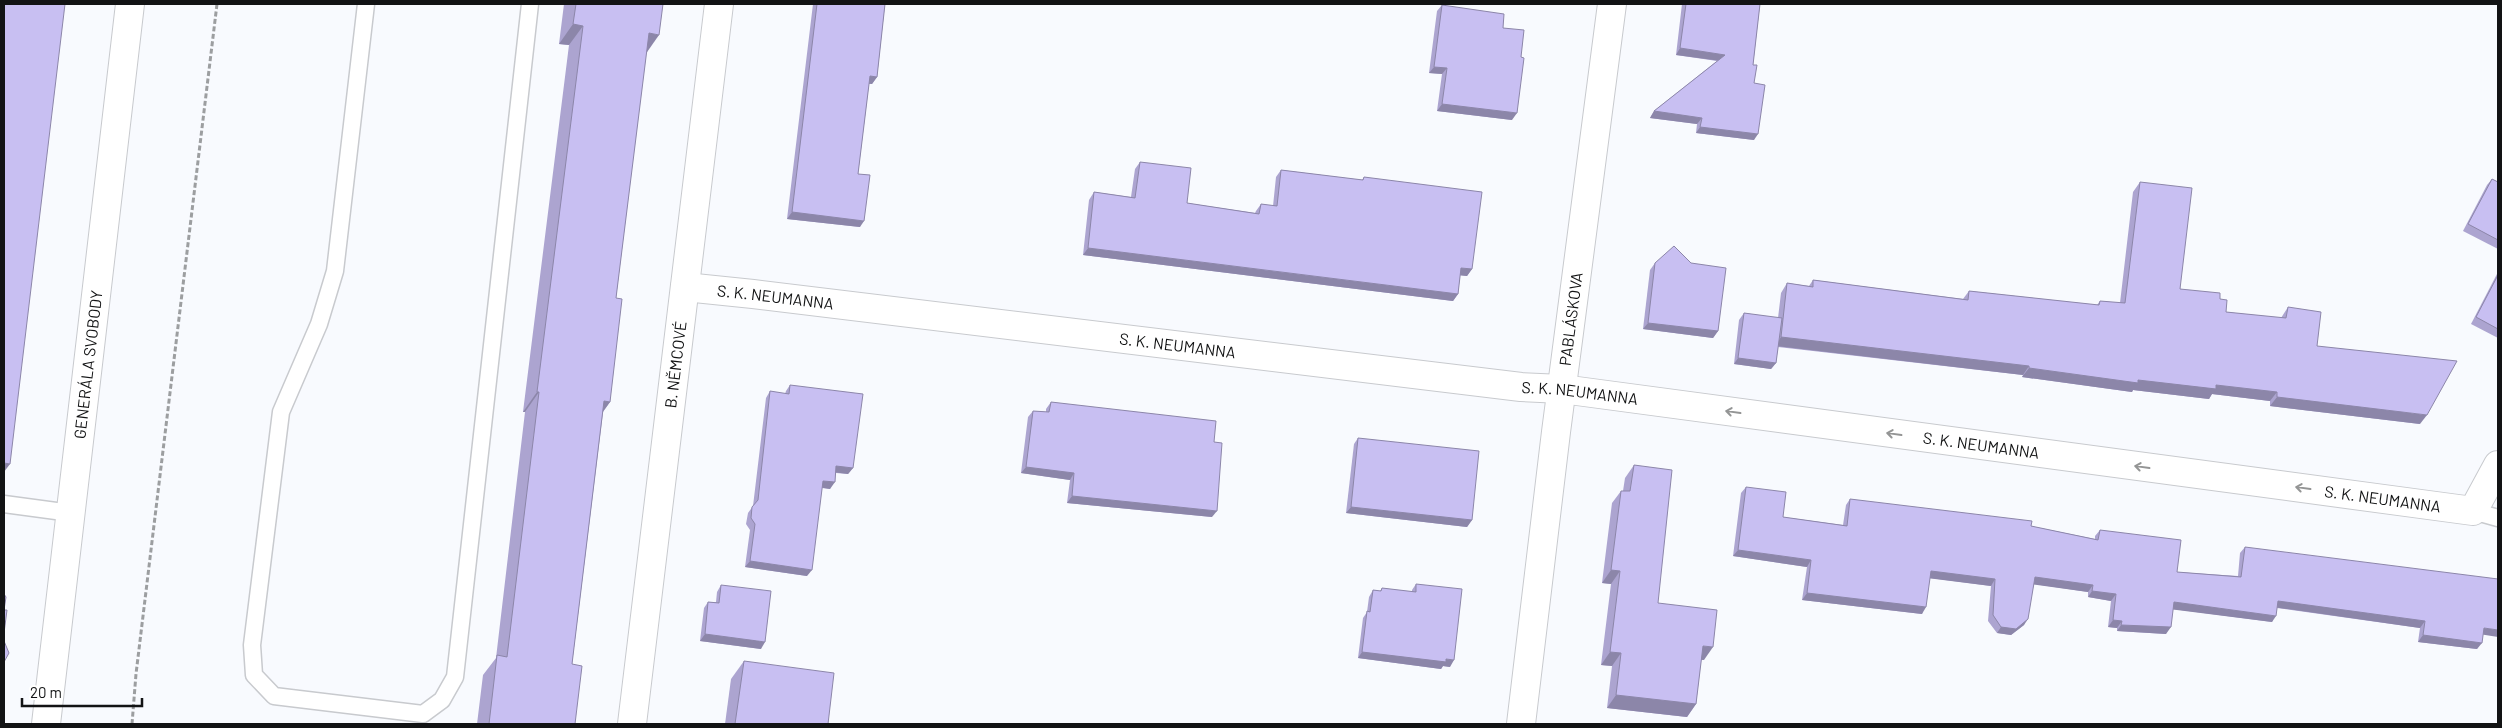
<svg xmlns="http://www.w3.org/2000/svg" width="2502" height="728" viewBox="0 0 2502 728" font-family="Barlow,sans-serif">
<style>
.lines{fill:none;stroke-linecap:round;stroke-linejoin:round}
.lane-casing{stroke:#c8cace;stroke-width:19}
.street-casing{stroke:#c8cace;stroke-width:30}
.path{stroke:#9c9ea0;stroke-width:3;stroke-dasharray:5 2.5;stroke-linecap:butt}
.lane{stroke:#fff;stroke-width:16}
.street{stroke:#fff;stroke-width:28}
.wall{fill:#aca4d0}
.shaded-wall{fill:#8c86a9}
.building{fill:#c8bff2;stroke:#8c86a9}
.oneway{stroke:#949595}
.labels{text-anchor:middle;stroke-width:4.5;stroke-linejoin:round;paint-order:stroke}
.street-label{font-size:16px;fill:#121314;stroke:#fff}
</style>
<rect width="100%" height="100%" fill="#f8fafe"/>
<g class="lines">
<defs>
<g id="lane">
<path d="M 366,4 L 335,271 L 319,324 L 281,412 L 252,645 L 254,675 L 274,696 L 423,714 L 442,700 L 455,677 L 530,4"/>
<path d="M 4,504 L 71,513"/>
<path d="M 2473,511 L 2498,518"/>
</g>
<g id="street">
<path id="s1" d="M 685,287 L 753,294 L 1521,387 L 1562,389 L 2473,511 L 2498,465"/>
<path id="s2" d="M 46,724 L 130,4"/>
<path id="s3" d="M 632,724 L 719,4"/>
<path id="s4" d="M 1521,724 L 1556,432 L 1612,4"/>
</g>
</defs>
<!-- lane casing -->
<use href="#lane" class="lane-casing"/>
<!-- street casing -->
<use href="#street" class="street-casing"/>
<!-- path -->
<path class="path" d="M 132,724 L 136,674 L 217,4"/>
<!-- lane -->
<use href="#lane" class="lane"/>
<!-- street -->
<use href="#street" class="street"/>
</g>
<!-- wall -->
<g class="wall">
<path d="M 564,4 L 663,4 L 646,53 L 616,298 L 610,402 L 603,412 L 572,664 L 575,724 L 477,724 L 483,675 L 496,658 L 525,412 L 523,412 L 569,45 L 559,44 Z"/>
<path d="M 813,4 L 885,4 L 877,77 L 872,84 L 869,84 L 858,174 L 860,227 L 787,219 Z"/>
<path d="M 1682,4 L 1760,4 L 1753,65 L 1754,140 L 1696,133 L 1697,124 L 1650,118 L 1654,111 L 1717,61 L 1676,55 Z"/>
<path d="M 1442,5 L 1503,28 L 1512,120 L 1437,111 L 1442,74 L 1429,73 L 1437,11 Z"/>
<path d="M 1140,162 L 1187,203 L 1255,213 L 1256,211 L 1261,204 L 1273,206 L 1276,177 L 1281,170 L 1362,180 L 1364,177 L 1472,269 L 1467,276 L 1460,275 L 1458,294 L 1453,301 L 1083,255 L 1089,200 L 1094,192 L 1131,197 L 1135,169 Z"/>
<path d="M 2492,179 L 2498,182 L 2498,249 L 2463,231 L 2487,185 Z"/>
<path d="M 2140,182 L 2180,289 L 2220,299 L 2226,312 L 2281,318 L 2288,307 L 2317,346 L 2420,424 L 2270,406 L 2270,401 L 2212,394 L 2209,399 L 2133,390 L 2132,392 L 2022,377 L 2023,375 L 1778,347 L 1776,363 L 1771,369 L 1734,364 L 1739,320 L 1744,313 L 1778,318 L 1781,293 L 1787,283 L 1809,286 L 1813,280 L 1963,299 L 1969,291 L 2097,305 L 2100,301 L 2120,303 L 2133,192 Z"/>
<path d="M 1655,263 L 1718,331 L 1713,338 L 1643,329 L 1650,270 Z"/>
<path d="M 2498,272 L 2498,338 L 2471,324 Z"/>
<path d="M 790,385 L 853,468 L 848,474 L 836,473 L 830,489 L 822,488 L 807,576 L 745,567 L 750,530 L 746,524 L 748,513 L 753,506 L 766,398 L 770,391 L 785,394 L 786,391 Z"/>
<path d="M 1051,402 L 1214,442 L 1212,517 L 1067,503 L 1070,480 L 1021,473 L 1028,417 L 1033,411 L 1046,412 L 1046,409 Z"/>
<path d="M 1358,438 L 1472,520 L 1467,527 L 1346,513 L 1354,444 Z"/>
<path d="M 1634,465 L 1658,603 L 1704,660 L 1701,660 L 1696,704 L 1687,717 L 1607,708 L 1612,666 L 1601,665 L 1611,584 L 1602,583 L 1612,503 L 1621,491 L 1623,491 L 1625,478 Z"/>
<path d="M 1746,487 L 1783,517 L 1843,525 L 1846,505 L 1850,499 L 2031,526 L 2095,539 L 2095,536 L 2100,530 L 2177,572 L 2238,576 L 2240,553 L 2245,547 L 2483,635 L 2477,649 L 2418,642 L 2420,628 L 2277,608 L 2272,622 L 2173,609 L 2166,634 L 2117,631 L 2117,628 L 2108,627 L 2111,601 L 2088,597 L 2088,592 L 2034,584 L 2024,625 L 2011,635 L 1997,633 L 1988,621 L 1991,586 L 1930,578 L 1922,614 L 1802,600 L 1807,567 L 1733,556 L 1741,493 Z"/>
<path d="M 1416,584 L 1450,667 L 1443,666 L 1441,669 L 1358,658 L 1363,618 L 1367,612 L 1369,597 L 1373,590 L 1380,591 L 1382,588 L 1412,592 L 1412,590 Z"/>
<path d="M 721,585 L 761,649 L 700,641 L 704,608 L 708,602 L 716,602 L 717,592 Z"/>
<path d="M 744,661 L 828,724 L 725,724 L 731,679 Z"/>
</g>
<!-- shaded-wall -->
<g class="shaded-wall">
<path d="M 573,24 L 583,26 L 569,45 L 559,44 Z"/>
<path d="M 649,33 L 659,35 L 645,55 Z"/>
<path d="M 1680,48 L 1725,55 L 1721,61 L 1676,55 Z"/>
<path d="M 1434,67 L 1447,68 L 1442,74 L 1429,73 Z"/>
<path d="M 870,76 L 877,77 L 872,84 L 865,83 Z"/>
<path d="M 1442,104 L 1517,113 L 1512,120 L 1437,111 Z"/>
<path d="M 1654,111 L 1702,118 L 1697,124 L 1650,118 Z"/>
<path d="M 1700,127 L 1758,134 L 1754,140 L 1696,133 Z"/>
<path d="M 792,212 L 864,221 L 860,227 L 787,219 Z"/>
<path d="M 1088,248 L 1458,294 L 1453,301 L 1083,255 Z"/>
<path d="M 1461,268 L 1472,269 L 1467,276 L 1456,275 Z"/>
<path d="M 1648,323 L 1718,331 L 1713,338 L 1643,329 Z"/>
<path d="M 1781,337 L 2029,366 L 2023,375 L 1775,346 Z"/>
<path d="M 1738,358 L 1776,363 L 1771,369 L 1734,364 Z"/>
<path d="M 2029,368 L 2138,380 L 2216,385 L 2277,392 L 2270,401 L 2212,394 L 2209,399 L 2133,390 L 2132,392 L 2022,377 Z"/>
<path d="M 537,392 L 539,392 L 525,412 L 523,412 Z"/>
<path d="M 2277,397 L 2427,415 L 2420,424 L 2270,406 Z"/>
<path d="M 604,401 L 610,402 L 596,421 Z"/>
<path d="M 4,463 L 10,464 L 4,472 Z"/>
<path d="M 836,466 L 853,468 L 848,474 L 832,472 Z"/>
<path d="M 1026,467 L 1074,473 L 1070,480 L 1021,473 Z"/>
<path d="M 823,481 L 835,482 L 830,489 L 818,487 Z"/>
<path d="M 1072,496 L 1217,511 L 1212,517 L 1067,503 Z"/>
<path d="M 1351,507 L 1472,520 L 1467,527 L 1346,513 Z"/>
<path d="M 1738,550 L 1811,560 L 1807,567 L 1733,556 Z"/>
<path d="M 750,561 L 812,570 L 807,576 L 745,567 Z"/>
<path d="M 1611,570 L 1620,571 L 1611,584 L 1602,583 Z"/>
<path d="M 1931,571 L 1995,579 L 1991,586 L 1927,578 Z"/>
<path d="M 2035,577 L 2093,585 L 2088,592 L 2030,584 Z"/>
<path d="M 2092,591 L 2116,594 L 2111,601 L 2088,597 Z"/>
<path d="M 1807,593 L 1926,607 L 1922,614 L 1802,600 Z"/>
<path d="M 2278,601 L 2425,621 L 2420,628 L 2273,607 Z"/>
<path d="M 2174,602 L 2276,616 L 2272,622 L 2169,609 Z"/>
<path d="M 2028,619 L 2024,625 L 2011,635 L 1997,633 L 2001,627 Z"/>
<path d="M 2113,620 L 2122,621 L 2117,628 L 2108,627 Z"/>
<path d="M 2121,625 L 2171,627 L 2166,634 L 2117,631 Z"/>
<path d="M 2484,628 L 2498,630 L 2498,637 L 2479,634 Z"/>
<path d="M 705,634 L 765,642 L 761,649 L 700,641 Z"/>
<path d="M 2423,635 L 2482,643 L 2477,649 L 2418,642 Z"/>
<path d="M 1703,646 L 1713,647 L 1704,660 L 1694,659 Z"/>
<path d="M 1362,652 L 1446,659 L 1454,660 L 1450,667 L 1443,666 L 1441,669 L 1358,658 Z"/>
<path d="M 1610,652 L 1621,653 L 1612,666 L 1601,665 Z"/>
<path d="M 1616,695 L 1696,704 L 1687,717 L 1607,708 Z"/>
</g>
<!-- building -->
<g class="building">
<path d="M 4,4 L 65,4 L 10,464 L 4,463 Z"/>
<path d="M 576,4 L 663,4 L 659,35 L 649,33 L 616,298 L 622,299 L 610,402 L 604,401 L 572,664 L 582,666 L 575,724 L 489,724 L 497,655 L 507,657 L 539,392 L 537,392 L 583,26 L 573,24 Z"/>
<path d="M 817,4 L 885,4 L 877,77 L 870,76 L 858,174 L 870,175 L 864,221 L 792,212 Z"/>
<path d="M 1686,4 L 1760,4 L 1753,65 L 1757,65 L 1754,83 L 1765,85 L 1758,134 L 1700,127 L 1702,118 L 1654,111 L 1725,55 L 1680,48 Z"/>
<path d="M 1442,5 L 1504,14 L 1503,28 L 1524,30 L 1521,57 L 1524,58 L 1517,113 L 1442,104 L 1447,68 L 1434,67 Z"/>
<path d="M 1140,162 L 1191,168 L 1187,203 L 1259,214 L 1261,204 L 1277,206 L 1281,170 L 1363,180 L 1364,177 L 1482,192 L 1472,269 L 1461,268 L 1458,294 L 1088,248 L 1094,192 L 1135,198 Z"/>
<path d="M 2492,179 L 2498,182 L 2498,240 L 2468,224 Z"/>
<path d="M 2140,182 L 2192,188 L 2180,289 L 2220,293 L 2220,299 L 2227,300 L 2226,312 L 2286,318 L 2288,307 L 2321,312 L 2317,346 L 2457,361 L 2427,415 L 2277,397 L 2277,392 L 2216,385 L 2216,389 L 2138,380 L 2138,383 L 2029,368 L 2029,366 L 1781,337 L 1787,283 L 1813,287 L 1813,280 L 1968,300 L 1969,291 L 2099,305 L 2100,301 L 2125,303 Z"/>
<path d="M 1674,246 L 1691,263 L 1726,268 L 1718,331 L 1648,323 L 1655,263 Z"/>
<path d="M 2498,275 L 2498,329 L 2476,317 Z"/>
<path d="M 1744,313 L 1782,318 L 1776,363 L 1738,358 Z"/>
<path d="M 790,385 L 863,394 L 853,468 L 836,466 L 835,482 L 823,481 L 812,570 L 750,561 L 755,524 L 751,518 L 752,507 L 758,500 L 770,391 L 789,394 Z"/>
<path d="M 1051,402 L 1216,421 L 1214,442 L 1222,443 L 1217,511 L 1072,496 L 1074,473 L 1026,467 L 1033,411 L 1049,412 Z"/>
<path d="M 1358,438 L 1479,451 L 1472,520 L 1351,507 Z"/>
<path d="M 1634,465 L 1672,470 L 1658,603 L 1717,610 L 1713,647 L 1703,646 L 1696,704 L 1616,695 L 1621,653 L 1610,652 L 1620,571 L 1611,570 L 1621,491 L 1630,491 Z"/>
<path d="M 1746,487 L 1786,492 L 1783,517 L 1847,526 L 1850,499 L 2032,521 L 2031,526 L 2098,540 L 2100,530 L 2181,540 L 2177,572 L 2241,577 L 2245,547 L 2498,579 L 2498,630 L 2484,628 L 2482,643 L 2423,635 L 2425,621 L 2278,601 L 2276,616 L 2174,602 L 2171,627 L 2121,625 L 2122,621 L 2113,620 L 2116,594 L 2092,591 L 2093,585 L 2035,577 L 2028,619 L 2016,629 L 2001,627 L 1993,615 L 1995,579 L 1931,571 L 1926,607 L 1807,593 L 1811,560 L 1738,550 Z"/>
<path d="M 1416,584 L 1462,589 L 1454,660 L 1446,659 L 1446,662 L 1362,652 L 1367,611 L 1370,612 L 1373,590 L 1381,591 L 1382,588 L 1416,592 Z"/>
<path d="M 721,585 L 771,591 L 765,642 L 705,634 L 708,602 L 719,603 Z"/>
<path d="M 4,594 L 6,597 L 4,610 L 7,610 L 4,633 Z"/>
<path d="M 4,641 L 9,653 L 4,662 Z"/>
<path d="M 744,661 L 834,673 L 828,724 L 735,724 Z"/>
</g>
<!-- one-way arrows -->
<defs><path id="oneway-shaft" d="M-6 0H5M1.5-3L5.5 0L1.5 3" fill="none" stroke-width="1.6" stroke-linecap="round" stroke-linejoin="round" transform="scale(1.25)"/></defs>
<g class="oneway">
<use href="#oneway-shaft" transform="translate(1733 412) rotate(-172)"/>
<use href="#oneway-shaft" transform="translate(1894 434) rotate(-172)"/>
<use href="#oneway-shaft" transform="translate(2142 467) rotate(-172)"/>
<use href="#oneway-shaft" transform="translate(2303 488) rotate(-172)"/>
</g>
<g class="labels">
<!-- street labels -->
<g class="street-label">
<text dy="6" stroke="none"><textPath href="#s1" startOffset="91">S. K. NEUMANNA</textPath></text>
<text dy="6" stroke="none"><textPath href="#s4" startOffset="408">PABLÁSKOVA</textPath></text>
<text dy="6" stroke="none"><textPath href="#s1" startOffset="496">S. K. NEUMANNA</textPath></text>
<text dy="6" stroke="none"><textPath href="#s2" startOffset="362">GENERÁLA SVOBODY</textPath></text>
<text dy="6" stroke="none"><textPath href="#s3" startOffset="362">B. NĚMCOVÉ</textPath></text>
<text dy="6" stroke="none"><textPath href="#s1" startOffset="901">S. K. NEUMANNA</textPath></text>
<text dy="6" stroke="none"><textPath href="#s1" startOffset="1306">S. K. NEUMANNA</textPath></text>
<text dy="6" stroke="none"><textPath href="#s1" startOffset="1711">S. K. NEUMANNA</textPath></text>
</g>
</g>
<!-- border -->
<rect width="2502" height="728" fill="none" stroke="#121314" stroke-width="10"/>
<!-- scale -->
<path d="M22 698v8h120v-8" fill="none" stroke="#121314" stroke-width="2.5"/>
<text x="30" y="698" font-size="15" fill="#121314" stroke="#ffffff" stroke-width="4" paint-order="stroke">20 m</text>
</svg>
